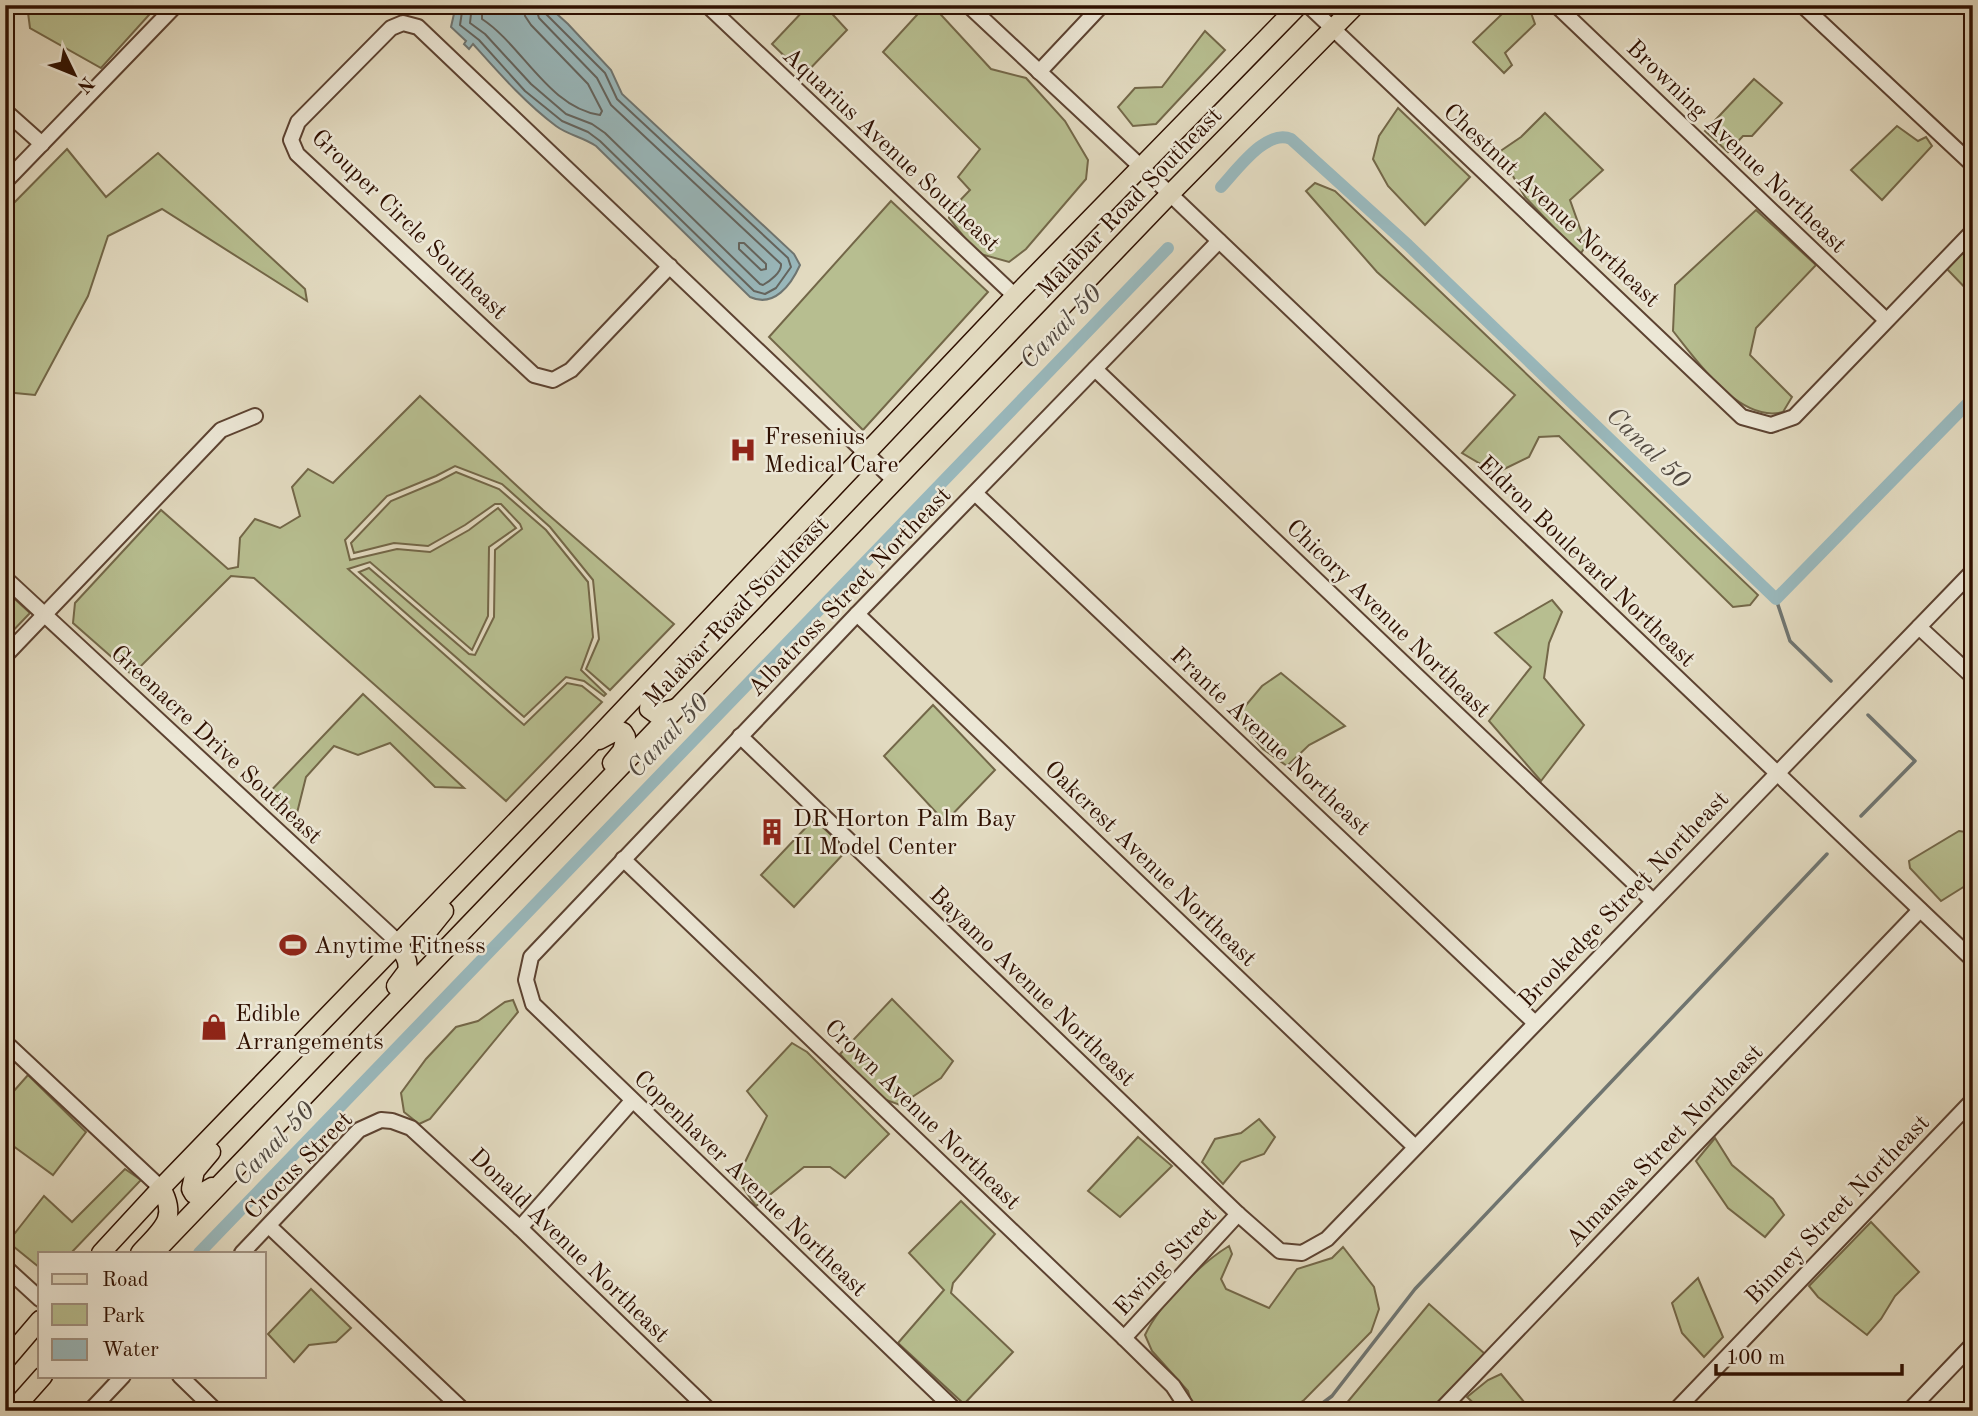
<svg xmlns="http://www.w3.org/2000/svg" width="1978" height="1416" viewBox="0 0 1978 1416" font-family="'Old Standard TT',serif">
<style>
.green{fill:#b7be90;stroke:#736748;stroke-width:2}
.water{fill:#99b8bc;stroke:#6f7571;stroke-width:2}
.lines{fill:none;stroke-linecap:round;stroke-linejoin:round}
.shore{stroke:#64645e;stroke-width:2}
.stream{stroke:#6f7571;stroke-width:3.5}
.canal{stroke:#99b8bc;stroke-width:12}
.minor-casing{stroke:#5c4231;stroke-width:18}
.major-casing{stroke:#2f1001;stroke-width:21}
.minor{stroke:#ece7d6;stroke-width:14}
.major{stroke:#e2dac0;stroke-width:18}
.labels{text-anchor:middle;stroke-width:5;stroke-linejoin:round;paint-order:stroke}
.street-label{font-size:24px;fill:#2f1001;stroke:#ece7d6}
.poi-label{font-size:24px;fill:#2f1001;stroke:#ece7d6;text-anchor:start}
.water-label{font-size:26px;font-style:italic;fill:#544b42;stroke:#ece7d6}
</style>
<rect width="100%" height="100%" fill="#e2dac0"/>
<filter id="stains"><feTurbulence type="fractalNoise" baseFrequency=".00286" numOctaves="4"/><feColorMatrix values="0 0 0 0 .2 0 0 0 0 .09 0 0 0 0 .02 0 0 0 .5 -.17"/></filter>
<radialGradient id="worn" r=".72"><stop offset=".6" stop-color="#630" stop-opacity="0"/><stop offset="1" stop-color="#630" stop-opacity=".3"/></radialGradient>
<!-- green -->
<g class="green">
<path d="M 27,5 L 158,5 L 101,68 L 30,28 Z"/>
<path d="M 803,5 L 824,5 L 847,30 L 804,75 L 772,44 L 805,9 Z"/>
<path d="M 926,5 L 932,5 L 991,69 L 1026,78 L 1065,121 L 1088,160 L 1086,179 L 1026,249 L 1009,262 L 977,253 L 949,218 L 949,212 L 970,190 L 958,177 L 980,149 L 883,52 Z"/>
<path d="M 1519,6 L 1530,10 L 1535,24 L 1505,53 L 1512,65 L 1504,73 L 1473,42 L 1503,13 Z"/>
<path d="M 1205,31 L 1225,50 L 1156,124 L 1133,126 L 1118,107 L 1135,88 L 1162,87 Z"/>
<path d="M 1754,79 L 1782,103 L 1752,136 L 1743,136 L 1728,152 L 1705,131 Z"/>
<path d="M 1398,108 L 1470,177 L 1425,225 L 1388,186 L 1373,159 L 1379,136 Z"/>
<path d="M 1545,113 L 1603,170 L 1570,200 L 1586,245 L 1580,255 L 1525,197 L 1499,152 L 1521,137 Z"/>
<path d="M 1897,126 L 1918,141 L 1926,137 L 1932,146 L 1882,200 L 1851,170 Z"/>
<path d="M 67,149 L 106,197 L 158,153 L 305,289 L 307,301 L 162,209 L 108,236 L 88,296 L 35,395 L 5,392 L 5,212 Z"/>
<path d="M 1315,183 L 1335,191 L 1758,595 L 1750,605 L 1733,607 L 1559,436 L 1539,437 L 1529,457 L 1496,473 L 1462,453 L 1515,395 L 1377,272 L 1306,191 Z"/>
<path d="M 891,201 L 988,292 L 863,430 L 769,337 Z"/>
<path d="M 1756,210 L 1816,265 L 1756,328 L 1750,355 L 1792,397 L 1783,412 C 1740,424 1697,361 1673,331 L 1675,285 Z"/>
<path d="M 1973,243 L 1973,296 L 1947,269 Z"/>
<path d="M 420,396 L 543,510 L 674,624 L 610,690 L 586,669 L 599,639 L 593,580 L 550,527 L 502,484 L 455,466 L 436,476 L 387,496 L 345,540 L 350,560 L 397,549 L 430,552 L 469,530 L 498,508 L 516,528 L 489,547 L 488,616 L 472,650 L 370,562 L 348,569 L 524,725 L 567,683 L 582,686 L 602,702 L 506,801 L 254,578 L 231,576 L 132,675 L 73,623 L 75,603 L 161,510 L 228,569 L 238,567 L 240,538 L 255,519 L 280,528 L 300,516 L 292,487 L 308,469 L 333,483 Z"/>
<path d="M 456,472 L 499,489 L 546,530 L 588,582 L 593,637 L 581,670 L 606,694 L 604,696 L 584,681 L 566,677 L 524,717 L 359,572 L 369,568 L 469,654 L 475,655 L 494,617 L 495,550 L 522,529 L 520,524 L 501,504 L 495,504 L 465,525 L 428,546 L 394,543 L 354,553 L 351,543 L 391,501 L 439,481 Z"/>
<path d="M 5,590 L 30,613 L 5,639 Z"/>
<path d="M 1552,600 L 1562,612 L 1549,643 L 1544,678 L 1584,725 L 1541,781 L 1489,721 L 1531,667 L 1495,633 Z"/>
<path d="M 1281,673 L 1345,726 L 1309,745 L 1287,766 L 1263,749 L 1236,717 L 1262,686 Z"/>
<path d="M 363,694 L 464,788 L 435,787 L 390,743 L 358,755 L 334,746 L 306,777 L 297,813 L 264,798 Z"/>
<path d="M 933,705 L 995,770 L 945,822 L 884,756 Z"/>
<path d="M 814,819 L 847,850 L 794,907 L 761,875 Z"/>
<path d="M 1959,831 L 1973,833 L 1973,881 L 1941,901 L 1910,868 L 1909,861 Z"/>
<path d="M 892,999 L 953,1061 L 941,1078 L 900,1105 L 878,1097 L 840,1054 Z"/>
<path d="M 513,1000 L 518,1012 L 430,1119 L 419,1124 L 404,1112 L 401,1093 L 426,1059 L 456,1027 L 478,1021 L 505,1002 Z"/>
<path d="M 792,1043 L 807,1052 L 889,1134 L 845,1178 L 830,1167 L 804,1167 L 756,1206 L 737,1179 L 767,1116 L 747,1091 Z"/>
<path d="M 28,1075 L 86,1132 L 53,1175 L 5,1140 L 5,1101 Z"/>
<path d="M 1259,1119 L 1275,1137 L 1264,1154 L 1241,1162 L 1223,1184 L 1202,1162 L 1215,1139 L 1241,1133 Z"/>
<path d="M 1138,1137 L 1172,1166 L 1120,1217 L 1088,1191 Z"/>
<path d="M 1715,1138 L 1732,1165 L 1773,1199 L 1784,1215 L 1765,1237 L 1728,1208 L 1696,1161 Z"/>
<path d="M 125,1169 L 141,1180 L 71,1253 L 40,1253 L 40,1268 L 8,1242 L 44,1196 L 72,1222 Z"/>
<path d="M 961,1201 L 995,1234 L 953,1283 L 951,1293 L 1013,1352 L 964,1404 L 898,1343 L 944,1290 L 909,1253 Z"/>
<path d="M 1871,1222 L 1919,1272 L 1895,1296 L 1881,1319 L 1867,1335 L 1818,1297 L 1809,1286 Z"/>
<path d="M 1229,1246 L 1232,1254 L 1221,1279 L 1226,1289 L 1269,1308 L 1297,1269 L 1332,1258 L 1343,1247 L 1374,1287 L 1379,1309 L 1371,1332 L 1304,1400 L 1288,1411 L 1194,1411 L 1188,1391 L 1152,1351 L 1145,1335 C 1159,1305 1201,1263 1229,1246 Z"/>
<path d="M 1698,1278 L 1723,1337 L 1704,1357 L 1682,1333 L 1672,1303 Z"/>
<path d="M 311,1289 L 351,1328 L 336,1342 L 309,1345 L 294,1362 L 268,1334 Z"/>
<path d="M 1429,1304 L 1485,1354 L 1429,1411 L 1340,1411 Z"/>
<path d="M 1501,1374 L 1529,1408 L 1529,1411 L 1482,1411 L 1467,1397 L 1488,1380 Z"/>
</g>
<!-- water -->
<path class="water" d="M 456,5 L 547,5 L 568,24 L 611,70 L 622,94 L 794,254 L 800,265 C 791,285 774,308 750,297 L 596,146 C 583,137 568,135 556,126 C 525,103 499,73 473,44 L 469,49 L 464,44 L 466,41 L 451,27 Z"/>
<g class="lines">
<!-- shore -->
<g class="shore">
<path d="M 463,5 L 460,25 L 479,40 L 525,91 L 562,121 L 588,132 L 600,141 L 754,291 L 765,294 L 776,288 L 791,267 L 788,258 L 617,99 L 605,73 L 545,13 L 543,5"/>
<path d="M 472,5 L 470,23 L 485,34 L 531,84 L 566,114 L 592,124 L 605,133 L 760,284 L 763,285 C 770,281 782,272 781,264 L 611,105 L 597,78 L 539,18 L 535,5"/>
<path d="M 482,5 L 482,19 C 522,45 549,108 600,115 L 602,111 L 588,84 L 531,25 L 525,16 L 524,5"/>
<path d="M 739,243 L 744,243 L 766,264 L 766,269 L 761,270 L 739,249 Z"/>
</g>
<!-- stream -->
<g class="stream">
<path d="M 1776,599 L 1790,641 L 1831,681"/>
<path d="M 1861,816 L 1915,761 L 1868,715"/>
<path d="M 1312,1411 L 1332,1396 L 1415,1289 L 1827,854"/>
</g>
<!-- canal -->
<g class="canal">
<path d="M 1221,187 C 1237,170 1267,128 1291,139 L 1408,245 L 1776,599 L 1973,398"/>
<path d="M 199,1253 L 1168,248"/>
</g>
<defs>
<g id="minor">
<path d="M 707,5 L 1015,296"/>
<path d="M 968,5 L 1170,194 L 1973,960"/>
<path d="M 1308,5 L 1742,417 L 1771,425 L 1794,417 L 1973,231"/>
<path d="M 1556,5 L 1886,320"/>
<path d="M 1802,5 L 1973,165"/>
<path d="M 1039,72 L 1102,5"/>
<path d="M 5,111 L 42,144"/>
<path d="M 5,182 L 176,5"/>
<path d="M 670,266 L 571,370 L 553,380 L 534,375 L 297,154 L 291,140 L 298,122 L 391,28 L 403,23 L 418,27 L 895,481"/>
<path d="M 1095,369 L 1652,900"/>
<path d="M 975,493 L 1535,1023"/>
<path d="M 5,578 L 399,943"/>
<path d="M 857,614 L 1414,1146"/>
<path d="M 1919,627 L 1973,677"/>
<path d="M 5,656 L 221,430 L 255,416"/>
<path d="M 740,736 L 1238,1214 L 1280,1251 L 1302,1253 L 1327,1239 L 1973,571"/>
<path d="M 623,859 L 1124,1338 L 1173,1386 L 1186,1406 L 1185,1411"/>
<path d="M 5,1042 L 161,1188"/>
<path d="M 269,1226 L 464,1411"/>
<path d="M 520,1228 L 632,1101"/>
<path d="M 242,1253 L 359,1130 L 381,1120 L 392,1121 L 411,1128 L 520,1228 L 710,1411"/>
<path d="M 5,1267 L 40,1299"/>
<path d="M 1124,1338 L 1238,1214"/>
<path d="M 180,1376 L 216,1411"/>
<path d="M 90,1411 L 123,1376"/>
<path d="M 956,1411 L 533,1004 L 526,980 L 531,957 L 857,614 L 1219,241"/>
<path d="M 1440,1411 L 1920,910"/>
<path d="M 1675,1411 L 1973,1100"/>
<path d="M 1909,1411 L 1973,1344"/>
</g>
<g id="major">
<path d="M 669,677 C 660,687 650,695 649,709 L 656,714 L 676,708"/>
<path d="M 599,740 L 618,730 L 623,732 L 626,737 L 622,751 L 612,763"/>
<path d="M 435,949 L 427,944 L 427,932 L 444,911"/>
<path d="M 396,986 L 408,970 L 407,961 L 399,943"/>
<path d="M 211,1152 L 195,1171 L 191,1189 L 194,1194 L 198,1195 L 212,1187"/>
<path d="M 101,1253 L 161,1188 L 588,747 L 1015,296 L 1299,5"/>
<path d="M 140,1253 C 161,1230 179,1219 161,1188"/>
<path d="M 154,1253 L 1170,194 L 1356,5"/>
<path d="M 5,1361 L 40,1320"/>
<path d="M 12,1411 L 43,1376"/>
</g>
</defs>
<!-- minor casing -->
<use href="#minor" class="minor-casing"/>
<!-- major casing -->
<use href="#major" class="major-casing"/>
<!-- minor -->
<use href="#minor" class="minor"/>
<!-- major -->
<use href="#major" class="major"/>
</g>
<!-- icons -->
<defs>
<symbol id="hospital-bare" viewBox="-9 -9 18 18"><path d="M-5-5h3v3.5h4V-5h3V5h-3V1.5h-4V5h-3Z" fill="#8f2418" stroke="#ece7d6" stroke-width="2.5" paint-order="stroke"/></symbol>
<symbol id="building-bare" viewBox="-9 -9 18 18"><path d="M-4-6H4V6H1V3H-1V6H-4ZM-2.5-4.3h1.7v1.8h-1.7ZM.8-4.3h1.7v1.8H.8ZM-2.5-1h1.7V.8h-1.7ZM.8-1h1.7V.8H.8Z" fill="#8f2418" stroke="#ece7d6" stroke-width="2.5" paint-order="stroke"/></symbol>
<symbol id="stadium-bare" viewBox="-9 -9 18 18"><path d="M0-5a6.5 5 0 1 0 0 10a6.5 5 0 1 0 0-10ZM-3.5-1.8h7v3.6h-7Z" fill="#8f2418" stroke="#ece7d6" stroke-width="2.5" paint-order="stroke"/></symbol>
<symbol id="shop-bare" viewBox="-9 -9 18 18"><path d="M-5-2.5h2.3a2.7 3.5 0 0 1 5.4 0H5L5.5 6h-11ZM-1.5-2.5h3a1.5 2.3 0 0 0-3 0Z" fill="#8f2418" stroke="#ece7d6" stroke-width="2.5" paint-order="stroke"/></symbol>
</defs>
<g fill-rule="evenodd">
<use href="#hospital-bare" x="724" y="431" width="38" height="38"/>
<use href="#building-bare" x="753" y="813" width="38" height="38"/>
<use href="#stadium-bare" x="274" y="926" width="38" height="38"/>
<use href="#shop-bare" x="195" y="1008" width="38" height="38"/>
</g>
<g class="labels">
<!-- street labels -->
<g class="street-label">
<text transform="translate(1737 146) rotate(44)" y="8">Browning Avenue Northeast</text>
<text transform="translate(892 149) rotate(43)" y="8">Aquarius Avenue Southeast</text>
<text transform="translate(1129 202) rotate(-46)" y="8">Malabar Road Southeast</text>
<text transform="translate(1552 205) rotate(43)" y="8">Chestnut Avenue Northeast</text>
<text transform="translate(410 224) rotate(44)" y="8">Grouper Circle Southeast</text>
<text transform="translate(1587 561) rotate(44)" y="8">Eldron Boulevard Northeast</text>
<text transform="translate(849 591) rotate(-46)" y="8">Albatross Street Northeast</text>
<text transform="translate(736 611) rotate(-46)" y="8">Malabar Road Southeast</text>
<text transform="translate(1389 618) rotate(44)" y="8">Chicory Avenue Northeast</text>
<text transform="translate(1271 741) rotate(43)" y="8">Frante Avenue Northeast</text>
<text transform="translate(217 744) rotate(43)" y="8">Greenacre Drive Southeast</text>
<text transform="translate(1151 863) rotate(44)" y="8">Oakcrest Avenue Northeast</text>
<text transform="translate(1623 899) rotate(-46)" y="8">Brookedge Street Northeast</text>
<text transform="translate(1033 986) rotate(44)" y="8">Bayamo Avenue Northeast</text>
<text transform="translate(923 1114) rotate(44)" y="8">Crown Avenue Northeast</text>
<text transform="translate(1664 1145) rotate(-46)" y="8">Almansa Street Northeast</text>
<text transform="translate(298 1165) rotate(-45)" y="8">Crocus Street</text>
<text transform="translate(751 1183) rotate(44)" y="8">Copenhaver Avenue Northeast</text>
<text transform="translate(1837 1209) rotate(-46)" y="8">Binney Street Northeast</text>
<text transform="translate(570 1245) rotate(44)" y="8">Donald Avenue Northeast</text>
<text transform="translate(1165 1261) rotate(-47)" y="8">Ewing Street</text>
</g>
<!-- poi labels -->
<g class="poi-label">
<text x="764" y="444">Fresenius<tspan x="764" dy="28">Medical Care</tspan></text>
<text x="793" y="826">DR Horton Palm Bay<tspan x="793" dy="28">II Model Center</tspan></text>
<text x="314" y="953">Anytime Fitness</text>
<text x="235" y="1021">Edible<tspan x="235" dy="28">Arrangements</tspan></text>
</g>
<!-- water labels -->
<g class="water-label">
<text transform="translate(1060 326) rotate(-46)" y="9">Canal 50</text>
<text transform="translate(1649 447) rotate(44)" y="9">Canal 50</text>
<text transform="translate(667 735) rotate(-46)" y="9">Canal 50</text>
<text transform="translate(273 1143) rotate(-46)" y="9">Canal 50</text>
</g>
</g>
<!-- margin -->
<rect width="1978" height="1416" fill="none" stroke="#e2dac0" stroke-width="28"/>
<rect x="7" y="7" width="1964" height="1402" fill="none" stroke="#2f1001" stroke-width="3.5"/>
<rect x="14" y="14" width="1950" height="1388" fill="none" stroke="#2f1001" stroke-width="2"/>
<!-- legend -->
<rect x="38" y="1252" width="228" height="126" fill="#ece7d6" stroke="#a09181" stroke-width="2"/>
<rect x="52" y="1274" width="35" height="10" fill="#e2dac0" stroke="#a09181" stroke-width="2"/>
<text x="102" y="1286" font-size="21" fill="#2f1001">Road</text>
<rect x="52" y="1304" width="35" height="21" fill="#b7be90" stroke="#a09181" stroke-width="2"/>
<text x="102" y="1322" font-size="21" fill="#2f1001">Park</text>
<rect x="52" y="1339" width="35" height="21" fill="#99b8bc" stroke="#a09181" stroke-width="2"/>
<text x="102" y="1356" font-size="21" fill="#2f1001">Water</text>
<!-- north arrow -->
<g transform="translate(74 74) rotate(133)" stroke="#ece7d6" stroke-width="5" paint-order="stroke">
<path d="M0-5L12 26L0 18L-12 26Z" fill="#2f1001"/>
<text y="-10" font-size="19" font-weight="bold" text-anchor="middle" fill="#2f1001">N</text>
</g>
<!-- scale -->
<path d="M1716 1364v10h186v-10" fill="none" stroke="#2f1001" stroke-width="3.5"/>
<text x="1726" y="1364" font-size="21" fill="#2f1001" stroke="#ece7d6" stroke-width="5" paint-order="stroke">100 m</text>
<rect width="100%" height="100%" filter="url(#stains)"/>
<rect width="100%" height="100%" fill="url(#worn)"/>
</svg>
